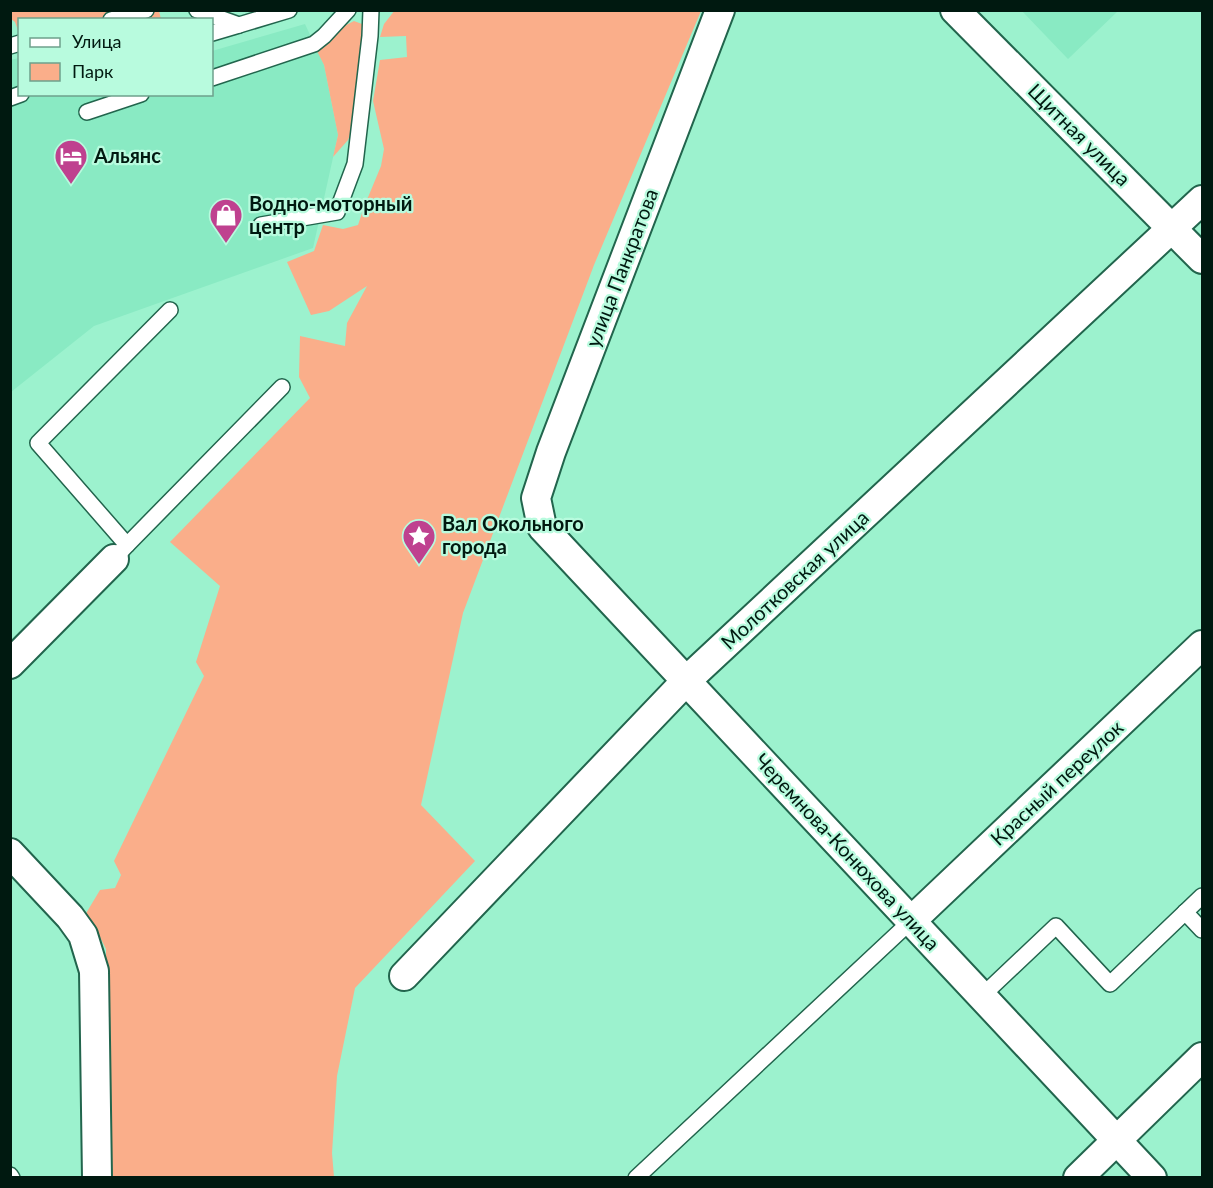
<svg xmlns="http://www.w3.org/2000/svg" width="1213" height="1188" viewBox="0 0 1213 1188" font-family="Lato,sans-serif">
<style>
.built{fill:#89eac3}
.green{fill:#faae8a}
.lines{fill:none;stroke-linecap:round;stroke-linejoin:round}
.service-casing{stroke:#22654d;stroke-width:18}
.minor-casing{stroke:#22654d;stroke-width:32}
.service{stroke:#fff;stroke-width:15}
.minor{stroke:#fff;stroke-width:28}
.labels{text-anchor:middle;stroke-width:4.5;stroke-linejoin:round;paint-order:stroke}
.street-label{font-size:20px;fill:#001910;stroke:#b8fbde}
.poi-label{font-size:20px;font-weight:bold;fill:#001910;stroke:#b8fbde;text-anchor:start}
</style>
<rect width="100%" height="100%" fill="#9cf2ce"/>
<!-- built -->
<g class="built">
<path d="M 1022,11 L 1118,11 L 1068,59 Z"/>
<path d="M 305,24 L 324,65 L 338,135 L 313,248 L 94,326 L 11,392 L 10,60 L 19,58 L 20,94 L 212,94 L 212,51 Z"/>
</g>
<!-- green -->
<g class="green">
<path d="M 395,10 L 701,11 L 594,265 L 463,613 L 421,805 L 475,861 L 355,988 L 337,1076 L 332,1153 L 334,1177 L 107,1177 L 106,949 L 96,929 L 85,915 L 100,890 L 115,888 L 121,875 L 114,861 L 204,676 L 196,662 L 220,586 L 170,542 L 310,398 L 299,377 L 300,336 L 345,346 L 347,323 L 367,286 L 329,311 L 311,315 L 287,262 L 314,251 L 323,225 L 343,229 L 358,225 L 364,207 L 381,166 L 384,149 L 373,101 L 380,60 L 407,57 L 406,36 L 380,37 L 384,24 Z"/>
<path d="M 10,11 L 159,11 L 161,19 L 20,20 L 19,33 L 15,22 L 11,19 Z"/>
<path d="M 354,21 L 362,24 L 366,33 L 357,115 L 348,140 L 333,157 L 338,135 L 324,65 L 317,51 L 344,26 Z"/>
</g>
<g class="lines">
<defs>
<g id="service">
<path d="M 197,10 L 239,25 L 289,10"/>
<path d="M 111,20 L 146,10"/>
<path d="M 212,33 L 239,25"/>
<path d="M 10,46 L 20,43"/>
<path d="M 212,78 L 314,44 L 324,36 L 348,10"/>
<path d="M 10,98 L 21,94"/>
<path d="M 87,112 L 141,94"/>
<path d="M 261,225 L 337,212 L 355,164 L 370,36 L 371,10"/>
<path d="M 127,545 L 282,387"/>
<path d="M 114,559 L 127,545 L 38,443 L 170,310"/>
<path d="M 1185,912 L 1202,930"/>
<path d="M 982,996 L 1056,926 L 1110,984 L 1202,896"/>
<path d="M 10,1175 L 12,1178"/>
<path d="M 636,1178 L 911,921"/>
</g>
<g id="minor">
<path d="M 720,10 L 551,452 L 536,498 L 542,527 L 1152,1178"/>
<path d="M 955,10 L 1202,259"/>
<path d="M 10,664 L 114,559"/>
<path d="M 10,853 L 70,917 L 83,935 L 94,971 L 97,1178"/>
<path d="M 911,921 L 1202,645"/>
<path d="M 404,976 L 686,681 L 1202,200"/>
<path d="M 1078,1178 L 1202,1057"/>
</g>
</defs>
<!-- service casing -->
<use href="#service" class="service-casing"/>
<!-- minor casing -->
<use href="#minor" class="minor-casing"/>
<!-- service -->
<use href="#service" class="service"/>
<!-- minor -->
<use href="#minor" class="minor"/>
</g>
<!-- icons -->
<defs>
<symbol id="hotel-pin" viewBox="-11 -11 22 30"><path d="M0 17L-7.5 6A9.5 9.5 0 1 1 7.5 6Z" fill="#bf418f" stroke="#b8fbde"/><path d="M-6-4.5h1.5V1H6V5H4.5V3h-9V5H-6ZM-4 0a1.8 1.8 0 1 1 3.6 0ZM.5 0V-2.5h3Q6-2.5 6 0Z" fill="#fff"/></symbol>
<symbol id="shop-pin" viewBox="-11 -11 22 30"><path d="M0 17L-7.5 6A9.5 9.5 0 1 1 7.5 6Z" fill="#bf418f" stroke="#b8fbde"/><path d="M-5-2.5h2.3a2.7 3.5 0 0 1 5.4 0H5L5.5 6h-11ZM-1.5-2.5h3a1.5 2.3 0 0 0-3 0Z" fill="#fff"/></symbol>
<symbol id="sight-pin" viewBox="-11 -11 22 30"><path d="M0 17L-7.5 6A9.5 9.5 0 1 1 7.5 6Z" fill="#bf418f" stroke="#b8fbde"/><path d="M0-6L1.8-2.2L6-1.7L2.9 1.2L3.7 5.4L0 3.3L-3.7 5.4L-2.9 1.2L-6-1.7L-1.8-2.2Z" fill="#fff"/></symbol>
</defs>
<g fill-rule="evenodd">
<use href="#hotel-pin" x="52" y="137" width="38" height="52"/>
<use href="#shop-pin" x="207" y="196" width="38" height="52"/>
<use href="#sight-pin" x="400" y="517" width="38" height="52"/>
</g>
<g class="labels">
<!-- street labels -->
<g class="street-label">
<text transform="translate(1079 135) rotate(45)" y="7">Щитная улица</text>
<text transform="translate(622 268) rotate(-69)" y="7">улица Панкратова</text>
<text transform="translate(795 580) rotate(-43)" y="7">Молотковская улица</text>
<text transform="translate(1057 783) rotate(-43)" y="7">Красный переулок</text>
<text transform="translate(847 852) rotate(47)" y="7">Черемнова-Конюхова улица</text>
</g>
<!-- poi labels -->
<g class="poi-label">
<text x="94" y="163">Альянс</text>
<text x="249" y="211">Водно-моторный<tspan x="249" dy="23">центр</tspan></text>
<text x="442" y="531">Вал Окольного<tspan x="442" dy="23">города</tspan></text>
</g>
</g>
<!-- border -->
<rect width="1213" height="1188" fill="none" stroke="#001910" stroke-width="24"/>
<!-- legend -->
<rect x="18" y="18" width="195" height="78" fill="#b8fbde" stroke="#6ea18c" stroke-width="1.5"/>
<rect x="30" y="38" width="30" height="9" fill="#ffffff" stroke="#6ea18c" stroke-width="1.5"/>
<text x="72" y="48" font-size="18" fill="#001910">Улица</text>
<rect x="30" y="63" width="30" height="18" fill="#faae8a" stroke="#6ea18c" stroke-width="1.5"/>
<text x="72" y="78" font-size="18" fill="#001910">Парк</text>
</svg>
